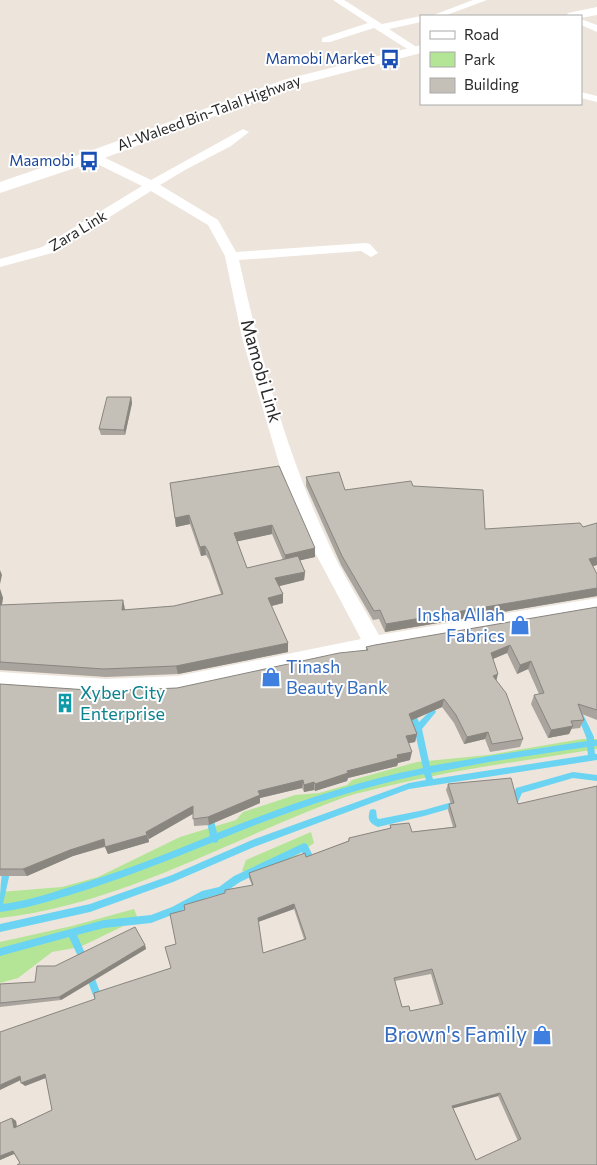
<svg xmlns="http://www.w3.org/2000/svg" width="597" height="1165" viewBox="0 0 597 1165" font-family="Commissioner,sans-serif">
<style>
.green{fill:#b4e596}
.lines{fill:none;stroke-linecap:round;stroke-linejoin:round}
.stream{fill:#6bd4f2;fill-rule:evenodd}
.street{fill:#fff;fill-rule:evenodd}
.secondary{fill:#fff;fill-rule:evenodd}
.wall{fill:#a9a49d;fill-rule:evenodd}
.shaded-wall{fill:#898680}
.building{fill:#c4bfb7;stroke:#898680;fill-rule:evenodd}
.labels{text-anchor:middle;stroke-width:4;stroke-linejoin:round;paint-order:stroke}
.far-transit-label{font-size:15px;fill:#164399;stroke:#fff;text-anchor:end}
.far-street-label{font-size:15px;fill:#2a2a2a;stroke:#fff}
.street-label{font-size:18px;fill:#2a2a2a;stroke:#fff}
.shop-label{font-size:18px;fill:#366cbe;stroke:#fff;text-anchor:end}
.culture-label{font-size:18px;fill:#0d838f;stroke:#fff;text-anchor:start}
.near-shop-label{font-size:21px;fill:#366cbe;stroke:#fff;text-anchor:end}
</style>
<rect width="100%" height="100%" fill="#ede4db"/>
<!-- green -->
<g class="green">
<path d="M 582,739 L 597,739 L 597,749 C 529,760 459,769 392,785 C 377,789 360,792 345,797 C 231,839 122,904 0,918 L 0,892 L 62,887 L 98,877 L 180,837 L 236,820 L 243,812 L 295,795 L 319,793 L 347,785 L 352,780 L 417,762 L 488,755 Z"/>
<path d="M 311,832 L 314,843 L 293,858 L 253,875 L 242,871 L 246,860 Z"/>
<path d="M 134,909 L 138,919 L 80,947 L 52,952 L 18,978 L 0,983 L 0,942 L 72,926 Z"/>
</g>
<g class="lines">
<!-- stream -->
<g class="stream">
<path d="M 411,708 L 413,709 L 419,722 L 431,710 L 433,709 L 435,710 L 436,712 L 422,729 L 430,766 L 489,756 L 587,741 L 586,737 L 577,714 L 578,712 L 580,711 L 582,712 L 583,714 L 594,737 L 594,740 L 597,740 L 597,746 L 594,746 L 595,754 L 597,754 L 597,760 L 409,789 L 254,847 L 173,882 L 90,912 L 0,932 L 0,924 L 90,904 L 172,875 L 252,840 L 409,783 L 426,780 L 424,774 C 353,789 285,812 218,840 L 218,842 L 215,843 L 214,842 C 166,861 119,880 70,895 C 47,902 24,909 0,912 C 0,896 0,880 4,865 L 7,864 L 10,865 L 11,868 L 3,904 C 26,901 48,894 70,887 C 118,873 164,855 210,836 L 206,818 L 207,816 L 210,814 L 213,816 L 217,833 C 284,806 352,782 423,768 L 414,728 L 408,711 L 409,709 ZM 587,747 L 588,755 L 433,779 L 431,773 L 489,762 Z"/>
<path d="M 573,772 L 597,775 L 597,781 L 573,778 L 522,793 L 518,802 L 512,804 L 509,803 L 508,801 L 509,799 L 512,797 L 516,788 Z"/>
<path d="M 456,801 L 459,802 L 460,804 L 459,806 L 424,816 L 378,827 C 369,823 367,819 370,810 L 373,809 L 376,810 L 377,818 L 379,819 L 424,810 Z"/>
<path d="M 304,843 L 307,844 L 315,860 L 316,863 L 315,866 L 312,867 L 309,866 L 302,852 L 240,882 L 224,893 L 206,898 L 177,913 L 151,923 L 104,928 L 77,935 L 88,960 L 87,963 L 84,964 L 81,963 L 69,937 L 0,956 L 0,948 L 104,920 L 151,915 L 172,907 L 202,891 L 219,887 L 234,876 Z"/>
<path d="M 89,970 L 92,971 L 103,1000 L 102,1003 L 99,1004 L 96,1003 L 85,974 L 86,971 Z"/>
</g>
<!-- street -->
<g class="street">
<path d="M 333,0 L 344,0 L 382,24 L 421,16 L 422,16 L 421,22 L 389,29 L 421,50 L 416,53 L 412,52 L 374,28 L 330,42 L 322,42 L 322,38 L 368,23 Z"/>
<path d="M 473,0 L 487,0 L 444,16 L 431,16 Z"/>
<path d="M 581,19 L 597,25 L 597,32 L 581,25 Z"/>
<path d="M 581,92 L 597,96 L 597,102 L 581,98 Z"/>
<path d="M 243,129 L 249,132 L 231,146 L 185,170 L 160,185 L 218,220 L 236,252 L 365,243 L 370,244 L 378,253 L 371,257 L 361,251 L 239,260 C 260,356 286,452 328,542 C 342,574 362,604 379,635 L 597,598 L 597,614 L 374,652 L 178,694 L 106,697 L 0,690 L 0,672 L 106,679 L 178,676 L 361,639 L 310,543 L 280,467 L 242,338 L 225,256 L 208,225 L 151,191 L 52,253 L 0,267 L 0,259 L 42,247 L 142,186 L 87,159 L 85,156 L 87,153 L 95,153 L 151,180 Z"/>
</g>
<!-- secondary -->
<g class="secondary">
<path d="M 597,7 L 597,15 L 581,18 L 581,16 L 566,16 L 568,13 Z"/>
<path d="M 421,45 L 421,53 L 293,86 L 102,159 L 0,193 L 0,182 L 90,151 L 283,80 Z"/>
</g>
</g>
<!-- wall -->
<g class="wall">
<path d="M 131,397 L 132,403 L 125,435 L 101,435 L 99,429 Z"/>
<path d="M 279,466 L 315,557 L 300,560 L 305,572 L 304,580 L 279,586 L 283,594 L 283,603 L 271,606 L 288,643 L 288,652 L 178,674 L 106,677 L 0,670 L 0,589 L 3,598 L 2,605 L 125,609 L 125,610 L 174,606 L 221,594 L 209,560 L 206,555 L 201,556 L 190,524 L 176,527 L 170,483 ZM 272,534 L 283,560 L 247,568 L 237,541 Z"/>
<path d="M 306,477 L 345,490 L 413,486 L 485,529 L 583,527 L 597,523 L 597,565 L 593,566 L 597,574 L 597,596 L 385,632 L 379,619 L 373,620 L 341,565 L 306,486 Z"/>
<path d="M 597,607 L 597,720 L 582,714 L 584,720 L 580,728 L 571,729 L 569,734 L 548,738 L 531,704 L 534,695 L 539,694 L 528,669 L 517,674 L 507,653 L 493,659 L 496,681 L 523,739 L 520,747 L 490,752 L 485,739 L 464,744 L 454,723 L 442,707 L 412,720 L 417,734 L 415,742 L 408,743 L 410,760 L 398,763 L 397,766 L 348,778 L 347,781 L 315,791 L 314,790 L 304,792 L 302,788 L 260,798 L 260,803 L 209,825 L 194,826 L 193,814 L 149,839 L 149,842 L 108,854 L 105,847 L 73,856 L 27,876 L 0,876 L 0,684 L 103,691 L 177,688 L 366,651 L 366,647 Z"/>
<path d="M 448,784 L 597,1165 L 20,1163 L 14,1154 L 0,1160 L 12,1118 L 16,1121 L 17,1126 L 52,1110 L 46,1078 L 25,1086 L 95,999 L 171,968 L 176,944 L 185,910 L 225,893 L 252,885 L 249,878 L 249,873 L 306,857 L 348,841 L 349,838 L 390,829 L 390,825 L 412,832 L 453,827 L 448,810 L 449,804 L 451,804 L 446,790 ZM 294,909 L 304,939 L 263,953 L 258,922 ZM 431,974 L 440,1005 L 410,1011 L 402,1007 L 395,981 ZM 498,1096 L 518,1141 L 476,1160 L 453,1108 Z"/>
<path d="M 145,945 L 146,949 L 61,1000 L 0,1007 L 0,984 L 35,982 L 55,966 Z"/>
</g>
<!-- shaded-wall -->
<g class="shaded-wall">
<path d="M 131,397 L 132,403 L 125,435 L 124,430 Z"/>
<path d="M 189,515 L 190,524 L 176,527 L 175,518 Z"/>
<path d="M 272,525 L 272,534 L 235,542 L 234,533 Z"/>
<path d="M 205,546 L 206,555 L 201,556 L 200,547 Z"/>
<path d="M 315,548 L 315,557 L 285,564 L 285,555 Z"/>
<path d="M 597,557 L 597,565 L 586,568 L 589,559 Z"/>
<path d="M 0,570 L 2,575 L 0,584 Z"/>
<path d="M 305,572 L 304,580 L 276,587 L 275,578 Z"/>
<path d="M 597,588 L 597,596 L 385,632 L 386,624 Z"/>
<path d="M 0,589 L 3,598 L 0,614 Z"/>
<path d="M 283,594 L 283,603 L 268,607 L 268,598 Z"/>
<path d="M 123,600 L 125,609 L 124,618 L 122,610 Z"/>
<path d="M 288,643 L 288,652 L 178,674 L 176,666 Z"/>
<path d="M 510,645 L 507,653 L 488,661 L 491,653 Z"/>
<path d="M 531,661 L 528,669 L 517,674 L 520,665 Z"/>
<path d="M 498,674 L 496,682 L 493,676 Z"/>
<path d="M 444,699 L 442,707 L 408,722 L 409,714 Z"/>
<path d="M 573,726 L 569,734 L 548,738 L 551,730 Z"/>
<path d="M 488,732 L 485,739 L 464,744 L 467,737 Z"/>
<path d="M 417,734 L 415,742 L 405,744 L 406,736 Z"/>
<path d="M 412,752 L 410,760 L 398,763 L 397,766 L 348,778 L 347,781 L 315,791 L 315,784 L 347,771 L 397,755 Z"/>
<path d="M 303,780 L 302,788 L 260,798 L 260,803 L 209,825 L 208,817 L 258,791 Z"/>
<path d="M 314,782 L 314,790 L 304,792 L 304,785 Z"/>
<path d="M 193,806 L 194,813 L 149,839 L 146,832 Z"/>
<path d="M 147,835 L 149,842 L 108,854 L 105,847 Z"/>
<path d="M 104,839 L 106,846 L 73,856 L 27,876 L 23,869 L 70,850 Z"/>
<path d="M 294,904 L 294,909 L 258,922 L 258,918 Z"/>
<path d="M 145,945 L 146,949 L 61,1000 L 59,997 Z"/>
<path d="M 45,1074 L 48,1077 L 25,1086 L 21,1083 Z"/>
<path d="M 20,1076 L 23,1079 L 0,1090 L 0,1085 Z"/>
<path d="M 500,1093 L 498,1096 L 451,1109 L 452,1106 Z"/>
<path d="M 12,1118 L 16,1121 L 17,1130 L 14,1128 Z"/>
<path d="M 13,1151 L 16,1153 L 0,1160 L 0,1156 Z"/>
</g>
<!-- building -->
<g class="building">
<path d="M 107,397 L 131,397 L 124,430 L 99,429 Z"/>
<path d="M 279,466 L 315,548 L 285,555 L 272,525 L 234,533 L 247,568 L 298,556 L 305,572 L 275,578 L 283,594 L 268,598 L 288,643 L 176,666 L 104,669 L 0,662 L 0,605 L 123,600 L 122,610 L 174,606 L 223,594 L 208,551 L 205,546 L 200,547 L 189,515 L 175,518 L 170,483 Z"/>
<path d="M 339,472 L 345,490 L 411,481 L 413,486 L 483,490 L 485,529 L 580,523 L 583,527 L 597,523 L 597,557 L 589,559 L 597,574 L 597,588 L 386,624 L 380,610 L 374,611 L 342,556 L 306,477 Z"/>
<path d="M 597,607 L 597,710 L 578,704 L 584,720 L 571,721 L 573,726 L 551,730 L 534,695 L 544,693 L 531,661 L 520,665 L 510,645 L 491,653 L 498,674 L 493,676 L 506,693 L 523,739 L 492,744 L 488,732 L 467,737 L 456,715 L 444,699 L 409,714 L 417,734 L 406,736 L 412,752 L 397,755 L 398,758 L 347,771 L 348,773 L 315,784 L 314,782 L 304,785 L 303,780 L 258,791 L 260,795 L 208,817 L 193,819 L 193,806 L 146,832 L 147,835 L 105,847 L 104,839 L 70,850 L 23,869 L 0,869 L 0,684 L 103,691 L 177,688 L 339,653 L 368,650 L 366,647 L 375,645 Z"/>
<path d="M 511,778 L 518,804 L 597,786 L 597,1165 L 17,1165 L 20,1163 L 13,1151 L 0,1156 L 0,1123 L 12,1118 L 14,1128 L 52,1110 L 45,1074 L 21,1083 L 20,1076 L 0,1085 L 0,1032 L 95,999 L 94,993 L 171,968 L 165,947 L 176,944 L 170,914 L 185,910 L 184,905 L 225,893 L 225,890 L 253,885 L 249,873 L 305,853 L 306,857 L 349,841 L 349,838 L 391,828 L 390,825 L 409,823 L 412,832 L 456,827 L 449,804 L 454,803 L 448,784 ZM 294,904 L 306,939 L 263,953 L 258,918 ZM 432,969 L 443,1004 L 410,1011 L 409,1006 L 402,1007 L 394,978 ZM 500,1093 L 521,1139 L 476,1160 L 452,1106 Z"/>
<path d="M 135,927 L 145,945 L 59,997 L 0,1003 L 0,984 L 35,982 L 37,966 L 55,966 Z"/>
</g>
<!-- icons -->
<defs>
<symbol id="bus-bare" viewBox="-9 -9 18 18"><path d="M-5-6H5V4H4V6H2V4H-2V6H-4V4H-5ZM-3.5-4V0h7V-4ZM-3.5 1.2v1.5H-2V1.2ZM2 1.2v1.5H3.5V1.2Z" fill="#1a4fb4" stroke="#fff" stroke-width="2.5" paint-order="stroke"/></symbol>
<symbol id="shop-bare" viewBox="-9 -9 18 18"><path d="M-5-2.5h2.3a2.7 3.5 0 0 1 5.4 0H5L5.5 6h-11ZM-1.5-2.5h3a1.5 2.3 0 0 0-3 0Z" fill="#3f7fe0" stroke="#fff" stroke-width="2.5" paint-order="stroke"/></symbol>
<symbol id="building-bare" viewBox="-9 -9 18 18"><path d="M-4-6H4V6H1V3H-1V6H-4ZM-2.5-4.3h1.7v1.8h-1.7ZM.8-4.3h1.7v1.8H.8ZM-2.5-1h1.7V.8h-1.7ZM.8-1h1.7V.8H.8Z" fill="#0f9aa8" stroke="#fff" stroke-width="2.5" paint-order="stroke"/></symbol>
</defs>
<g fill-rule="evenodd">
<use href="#bus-bare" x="376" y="45" width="28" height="28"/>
<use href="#bus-bare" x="75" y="147" width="28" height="28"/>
<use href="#shop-bare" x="506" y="611" width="28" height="28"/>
<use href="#shop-bare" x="257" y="663" width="28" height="28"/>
<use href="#building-bare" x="51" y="689" width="28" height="28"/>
<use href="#shop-bare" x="528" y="1021" width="28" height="28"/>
</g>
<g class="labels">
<!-- far-transit labels -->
<g class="far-transit-label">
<text x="375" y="64">Mamobi Market</text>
<text x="74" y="166">Maamobi</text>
</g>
<!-- far-street labels -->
<g class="far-street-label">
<text transform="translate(209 113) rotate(-20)" y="5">Al-Waleed Bin-Talal Highway</text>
<text transform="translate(78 231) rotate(-31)" y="5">Zara Link</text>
</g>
<!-- street labels -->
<g class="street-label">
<text transform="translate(261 371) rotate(74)" y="6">Mamobi Link</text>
</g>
<!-- shop labels -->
<g class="shop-label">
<text x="505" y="621">Insha Allah<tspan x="505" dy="21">Fabrics</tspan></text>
<text x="286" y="673" text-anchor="start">Tinash<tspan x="286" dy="21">Beauty Bank</tspan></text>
</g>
<!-- culture labels -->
<g class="culture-label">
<text x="80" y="699">Xyber City<tspan x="80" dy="21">Enterprise</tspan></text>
</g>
<!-- near-shop labels -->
<g class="near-shop-label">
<text x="527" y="1042">Brown's Family</text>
</g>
</g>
<!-- legend -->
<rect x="420" y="15" width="162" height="90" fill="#ffffff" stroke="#aaaaaa"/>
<rect x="430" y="31" width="25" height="8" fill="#ffffff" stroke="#aaaaaa"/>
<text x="464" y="40" font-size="15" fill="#2a2a2a">Road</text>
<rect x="430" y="52" width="25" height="15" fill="#b4e596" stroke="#aaaaaa"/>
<text x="464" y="65" font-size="15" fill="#2a2a2a">Park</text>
<rect x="430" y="78" width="25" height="15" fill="#c4bfb7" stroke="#aaaaaa"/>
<text x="464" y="90" font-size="15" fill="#2a2a2a">Building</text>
</svg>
